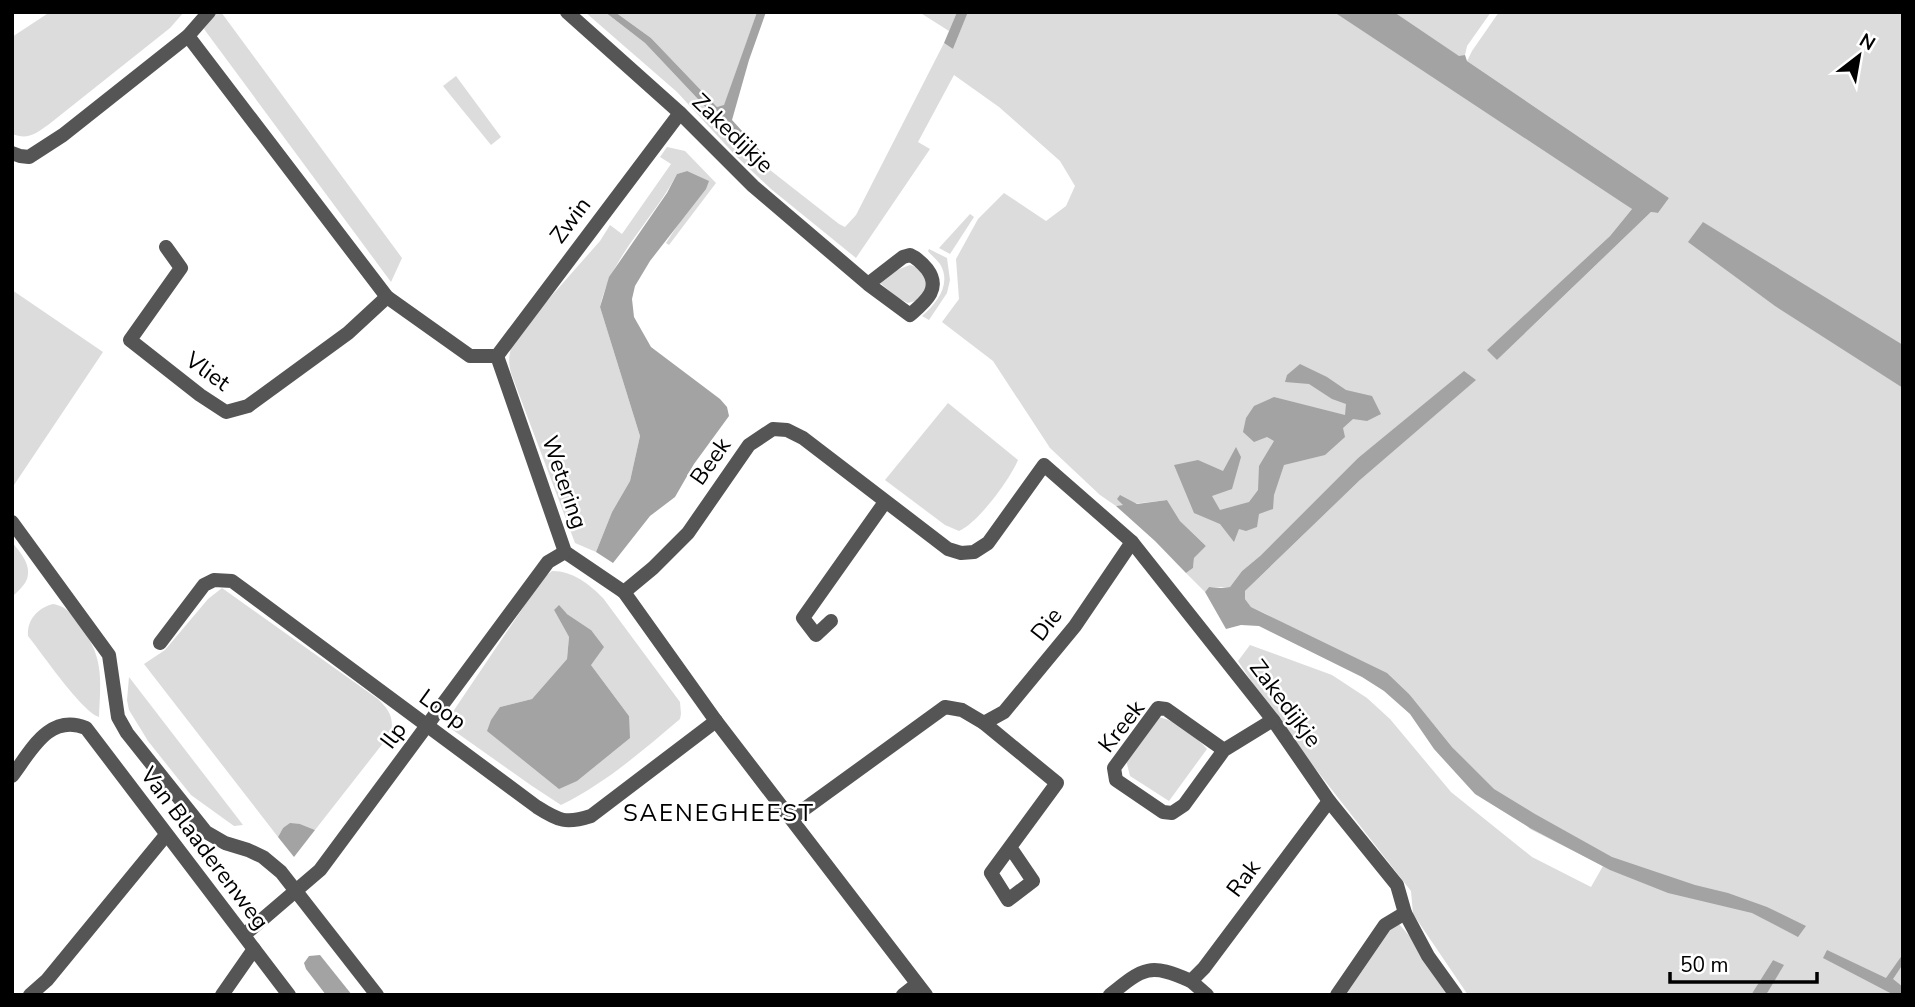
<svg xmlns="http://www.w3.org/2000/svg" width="1915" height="1007" viewBox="0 0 1915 1007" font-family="'Nunito Sans',sans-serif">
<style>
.green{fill:#dcdcdc;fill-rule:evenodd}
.water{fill:#a3a3a3}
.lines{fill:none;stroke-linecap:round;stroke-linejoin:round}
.minor{stroke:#555;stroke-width:14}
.tertiary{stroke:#555;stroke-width:14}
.labels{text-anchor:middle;stroke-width:5;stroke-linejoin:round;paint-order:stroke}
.street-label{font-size:23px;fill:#000;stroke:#fff}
.neighbourhood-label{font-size:24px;letter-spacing:2px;fill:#000;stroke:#fff}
</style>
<rect width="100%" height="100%" fill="#fff"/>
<!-- green -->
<g class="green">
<path d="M 50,12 L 184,12 L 170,28 L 48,125 C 35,134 28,140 12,134 L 12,37 Z"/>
<path d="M 216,12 L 221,12 L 402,258 L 391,282 L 204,29 Z"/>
<path d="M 585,12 L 605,12 L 645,43 L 713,115 L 711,124 L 839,224 L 845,227 L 856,215 L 944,43 L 953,49 L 968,12 L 1361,12 L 1632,209 L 1610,236 L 1488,350 L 1497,360 L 1651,212 L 1658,213 L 1669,198 L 1467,61 L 1472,51 L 1499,12 L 1903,12 L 1903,995 L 1766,995 L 1783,966 L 1773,960 L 1751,995 L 1468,995 L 1413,914 L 1411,891 L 1275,717 L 1238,661 L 1250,645 L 1332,675 L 1367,698 L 1390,719 L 1451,792 L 1532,857 L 1591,887 L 1603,866 L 1530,829 L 1452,747 L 1410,695 L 1266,614 L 1251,607 L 1245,599 L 1245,591 L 1360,480 L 1475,380 L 1464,372 L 1358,458 L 1260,556 L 1242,571 L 1230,587 L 1209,587 L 1205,592 L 1186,573 L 1193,568 L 1194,558 L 1206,546 L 1180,521 L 1167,500 L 1116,506 L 1100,495 L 1050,448 L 993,361 L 942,322 L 959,299 L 956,259 L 978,219 L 1004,193 L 1046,221 L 1066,206 L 1075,186 L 1060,161 L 999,107 L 954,75 L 918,142 L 930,149 L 856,258 L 771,189 L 736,156 L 677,92 Z"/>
<path d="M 615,12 L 757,12 L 724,106 L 717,107 L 651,38 Z"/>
<path d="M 919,12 L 957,12 L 949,31 Z"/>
<path d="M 1394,12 L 1491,12 L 1467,46 L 1465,55 L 1460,57 Z"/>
<path d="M 456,76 L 501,137 L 491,145 L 443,86 Z"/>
<path d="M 667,147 L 685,151 L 716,183 L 669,245 L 666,243 L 683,217 L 687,171 L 677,174 C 653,220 611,256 600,307 L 640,436 L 630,481 L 612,512 L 596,552 L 575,543 L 511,373 C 507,357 510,349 517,335 L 600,241 L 610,225 L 622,234 L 671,164 L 660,157 Z"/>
<path d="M 970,214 L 974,217 L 950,254 L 939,248 Z"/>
<path d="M 929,249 L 947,258 L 950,280 L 947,293 L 929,320 L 922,316 C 937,303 952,284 940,264 C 937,260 931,255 928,251 Z"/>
<path d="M 910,265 L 921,269 L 928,284 L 919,300 L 908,303 L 898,298 L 879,282 L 897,270 Z"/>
<path d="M 12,290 L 103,352 L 12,488 Z"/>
<path d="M 948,403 L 1018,460 C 1010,479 978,523 959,531 L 945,525 L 885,480 Z"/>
<path d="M 12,542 C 20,552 32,565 27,579 C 25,585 17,592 12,597 Z"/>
<path d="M 552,571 C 573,571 589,584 603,598 L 680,702 L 681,714 L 680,719 C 642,751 606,783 561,805 L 532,786 L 450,728 L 448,719 L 543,578 ZM 554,610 L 567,614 L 591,630 L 591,665 L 629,716 L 500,707 L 532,699 L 567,659 L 569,637 Z"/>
<path d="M 222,588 L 378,699 C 389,710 394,717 391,733 L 315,830 L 300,824 L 283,828 L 278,837 L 144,664 L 165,650 L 208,599 Z"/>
<path d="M 53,604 C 68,607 68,612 78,623 C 104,656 101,677 99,717 C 82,712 41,652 28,636 C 27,619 38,608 53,604 Z"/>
<path d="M 129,677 L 243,825 L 234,826 L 191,795 L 148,741 L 129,710 L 127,700 Z"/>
<path d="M 1159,717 C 1179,722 1193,734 1207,749 L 1169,801 L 1130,776 L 1126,760 Z"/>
<path d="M 1399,924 L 1411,938 L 1449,995 L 1335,995 L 1389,927 Z"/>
</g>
<!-- water -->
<g class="water">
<path d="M 605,12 L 615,12 L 651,38 L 717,107 L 724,105 L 757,12 L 766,12 L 749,60 L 732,120 L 764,155 L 760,157 L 713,115 L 645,43 Z"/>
<path d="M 957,12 L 968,12 L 953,49 L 944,43 Z"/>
<path d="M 1334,12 L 1394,12 L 1459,56 L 1465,55 L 1467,61 L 1669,198 L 1658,213 L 1651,212 L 1497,360 L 1487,350 L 1610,236 L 1632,209 Z"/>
<path d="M 687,171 L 709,181 L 706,189 L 650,261 L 635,286 L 632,299 L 634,317 L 651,347 L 720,399 L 727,407 L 729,416 L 694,464 L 675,497 L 650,516 L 613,563 L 596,552 L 612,512 L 630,481 L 640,436 L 600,307 L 609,277 L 667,193 L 677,174 Z"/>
<path d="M 1703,222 L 1903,345 L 1903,388 L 1775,306 L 1688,242 Z"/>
<path d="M 1300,364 L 1327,377 L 1346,390 L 1372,396 L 1381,414 L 1367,421 L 1353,419 L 1343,428 L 1345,437 L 1325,455 L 1284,465 L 1274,495 L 1273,509 L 1259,514 L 1257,527 L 1246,531 L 1239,529 L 1234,542 L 1220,524 L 1194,513 L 1174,465 L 1198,460 L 1223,471 L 1236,447 L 1241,457 L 1232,489 L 1212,496 L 1220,510 L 1249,502 L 1258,490 L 1259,466 L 1274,441 L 1267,437 L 1254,442 L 1243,432 L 1246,418 L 1254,406 L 1274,397 L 1345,415 L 1346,404 L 1332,399 L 1309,384 L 1285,382 L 1287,375 Z"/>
<path d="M 1464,371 L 1476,380 L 1360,480 L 1245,591 L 1245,599 L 1251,607 L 1387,673 L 1410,695 L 1452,747 L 1494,789 L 1535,814 L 1612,857 L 1695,885 L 1728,893 L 1767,907 L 1806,926 L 1798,937 L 1752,913 L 1668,893 L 1610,870 L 1530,828 L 1475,794 L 1434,749 L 1410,714 L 1384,691 L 1362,677 L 1259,626 L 1241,625 L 1226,629 L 1205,592 L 1209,587 L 1221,588 L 1230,587 L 1242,571 L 1260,556 L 1358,458 Z"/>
<path d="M 1120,495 L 1137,504 L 1167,500 L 1180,521 L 1206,546 L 1194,558 L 1193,568 L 1186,573 L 1155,541 L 1116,506 L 1123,505 L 1117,499 Z"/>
<path d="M 559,605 L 567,614 L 591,630 L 604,647 L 591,665 L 629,716 L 630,738 L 577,781 L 559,789 L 487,731 L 491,720 L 500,707 L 532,699 L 567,659 L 569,637 L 554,610 Z"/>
<path d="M 290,823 L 300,824 L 315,830 L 294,857 L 278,837 L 283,828 Z"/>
<path d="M 1827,950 L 1886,978 L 1903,954 L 1903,964 L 1893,979 L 1903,987 L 1903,995 L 1894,995 L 1823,958 Z"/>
<path d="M 320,955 L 352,995 L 326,995 L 306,969 L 304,963 L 309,956 Z"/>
<path d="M 1773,960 L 1784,965 L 1766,995 L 1751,995 Z"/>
</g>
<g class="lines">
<!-- minor -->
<g class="minor">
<path d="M 567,12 L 680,113 L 753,186 L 868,284 L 910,315 C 925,302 942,289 927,269 C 922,263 917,258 910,255 L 903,257 L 868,284"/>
<path d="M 188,36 L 387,297 L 470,356 L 497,356 L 565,552 L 624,592 L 716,721 L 926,995"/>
<path d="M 12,153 L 20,156 L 29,157 L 63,135 L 188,36 L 209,12"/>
<path d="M 166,247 L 181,268 L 130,340 L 200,395 L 226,412 L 248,406 L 348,333 L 387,297"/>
<path d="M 497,356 L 680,113"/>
<path d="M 624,592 L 653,568 L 688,533 L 749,445 L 773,429 L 787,430 L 803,438 L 948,549 L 961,553 L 974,552 L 988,543 L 1044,465 L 1132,542 L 1273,720 L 1329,801 L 1397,885 L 1405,913 L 1428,956 L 1456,995"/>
<path d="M 831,621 L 816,635 L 803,618 L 885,502"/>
<path d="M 160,643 L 204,585 L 214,580 L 232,581 L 537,807 C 559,821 566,824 591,816 L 716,721"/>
<path d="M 984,723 L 1057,783 L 991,873 L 1008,900 L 1033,881 L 1010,847"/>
<path d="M 1224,750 L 1166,709 L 1158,708 L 1114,768 L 1116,780 L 1163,812 L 1172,813 L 1184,805 L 1224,750 L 1273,720"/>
<path d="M 12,776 C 31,751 49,713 86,728 L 289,995"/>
<path d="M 792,818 L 945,707 L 962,710 L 984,723 L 1004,712 L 1075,626 L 1132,542"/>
<path d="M 244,935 L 320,870 L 548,562 L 565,552"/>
<path d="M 1191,981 L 1207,995"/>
<path d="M 30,995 L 47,980 L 166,835"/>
<path d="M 222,995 L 254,949"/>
<path d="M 903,995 L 917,984"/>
<path d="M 1110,995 C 1144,967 1150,963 1191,981 L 1204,968 L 1329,801"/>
<path d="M 1337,995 L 1385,925 L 1405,913"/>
</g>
<!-- tertiary -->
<path class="tertiary" d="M 12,522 L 109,655 L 118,717 L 127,733 L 206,832 L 225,843 L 248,850 L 263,857 L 281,872 L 377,995"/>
</g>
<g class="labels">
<!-- street labels -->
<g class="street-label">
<text transform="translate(733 133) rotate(44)" y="8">Zakedijkje</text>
<text transform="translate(570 220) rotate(-53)" y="8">Zwin</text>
<text transform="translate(208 371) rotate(36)" y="8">Vliet</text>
<text transform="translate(710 461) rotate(-55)" y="8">Beek</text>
<text transform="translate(565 482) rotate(71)" y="8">Wetering</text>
<text transform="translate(1046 624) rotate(-52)" y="8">Die</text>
<text transform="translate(1286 703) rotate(53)" y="8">Zakedijkje</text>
<text transform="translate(443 709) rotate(36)" y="8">Loop</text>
<text transform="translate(1121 726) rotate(-52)" y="8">Kreek</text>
<text transform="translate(393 735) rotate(-53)" y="8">Ilp</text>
<text transform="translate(205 848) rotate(53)" y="8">Van Blaaderenweg</text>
<text transform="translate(1243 878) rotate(-53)" y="8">Rak</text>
</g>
<!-- neighbourhood labels -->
<g class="neighbourhood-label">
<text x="719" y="821">SAENEGHEEST</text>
</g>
</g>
<!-- border -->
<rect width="1915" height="1007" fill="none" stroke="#000000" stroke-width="28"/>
<!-- north arrow -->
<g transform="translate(1859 56) rotate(31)" stroke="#ffffff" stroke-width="5" paint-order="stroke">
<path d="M0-5L12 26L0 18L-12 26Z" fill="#000000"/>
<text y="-10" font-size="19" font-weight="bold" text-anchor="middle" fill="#000000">N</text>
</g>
<!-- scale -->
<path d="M1670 972v10h147v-10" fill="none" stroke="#000000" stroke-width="3.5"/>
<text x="1680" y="972" font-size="21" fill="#000000" stroke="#ffffff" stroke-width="5" paint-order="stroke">50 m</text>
</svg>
